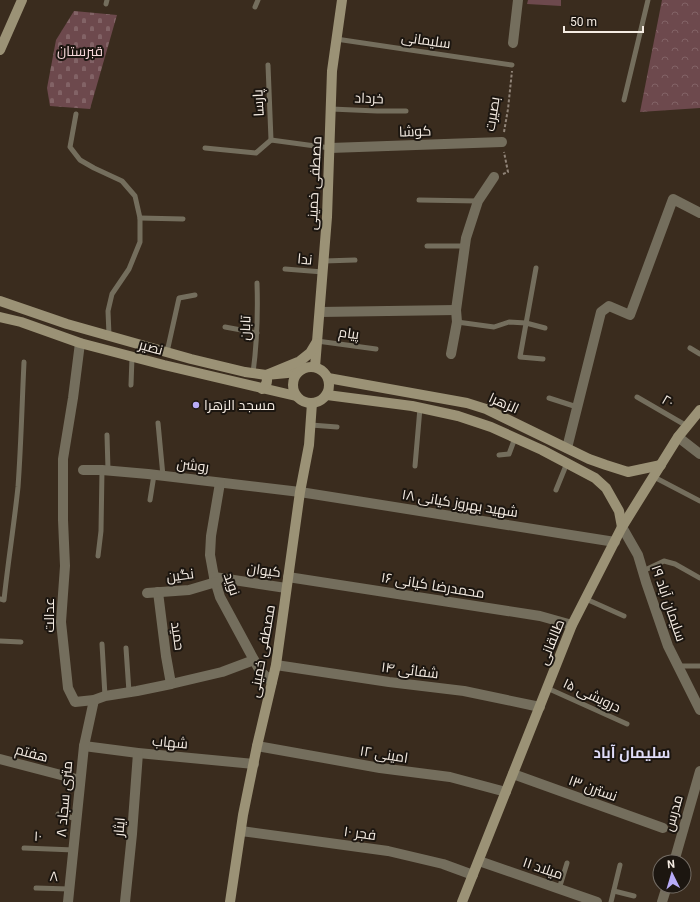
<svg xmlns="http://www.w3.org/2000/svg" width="700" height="902" viewBox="0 0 700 902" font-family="Roboto,Cairo,sans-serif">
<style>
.forest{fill:url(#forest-crowns)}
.cemetery{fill:url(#cemetery-stones)}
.pitch{fill:#6d494d}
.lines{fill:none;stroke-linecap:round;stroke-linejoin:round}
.path{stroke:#908478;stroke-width:2;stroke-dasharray:3 2;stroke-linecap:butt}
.lane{stroke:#746e5d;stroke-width:5}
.street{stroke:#746e5d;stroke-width:10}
.secondary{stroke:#9b9276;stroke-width:10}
.poi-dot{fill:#b7abf7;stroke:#1c1610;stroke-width:1.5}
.labels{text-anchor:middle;stroke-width:4;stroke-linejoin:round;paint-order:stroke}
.street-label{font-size:14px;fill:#f5ece3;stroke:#1c1610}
.park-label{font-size:14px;fill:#f7d7da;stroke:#1c1610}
.poi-label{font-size:14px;fill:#f5ece3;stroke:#1c1610;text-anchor:start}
.neighbourhood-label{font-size:15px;font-weight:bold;fill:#dfdcf9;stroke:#1c1610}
</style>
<defs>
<pattern id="forest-crowns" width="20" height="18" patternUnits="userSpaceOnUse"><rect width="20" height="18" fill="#6d494d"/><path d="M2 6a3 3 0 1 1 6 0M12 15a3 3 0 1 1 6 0" fill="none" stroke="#826366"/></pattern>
<pattern id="cemetery-stones" width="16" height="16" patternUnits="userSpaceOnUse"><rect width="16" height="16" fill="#6d494d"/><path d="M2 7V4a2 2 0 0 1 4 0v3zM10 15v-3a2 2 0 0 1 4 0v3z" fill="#826366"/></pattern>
</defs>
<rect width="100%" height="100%" fill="#3a2c1e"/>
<!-- forest -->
<path class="forest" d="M 662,0 L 700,0 L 700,108 L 640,112 Z"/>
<!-- cemetery -->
<path class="cemetery" d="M 74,11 L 117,15 L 90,109 L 50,106 L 47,88 L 56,40 Z"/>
<!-- pitch -->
<path class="pitch" d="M 528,0 L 561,0 L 561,6 L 527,4 Z"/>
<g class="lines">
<!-- path -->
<g class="path">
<path d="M 504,132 L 508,109 L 512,71"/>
<path d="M 503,174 L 508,172 L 504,152"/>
</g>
<!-- lane -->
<g class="lane">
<path d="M 106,4 L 107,0"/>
<path d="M 255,7 L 258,0"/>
<path d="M 336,39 L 512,65"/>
<path d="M 268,65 L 271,140"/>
<path d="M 624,100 L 648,0"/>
<path d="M 331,109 L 377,111 L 406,111"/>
<path d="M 76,114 L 70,147 L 80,160 L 94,168 L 122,181 L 135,196 L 140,218 L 140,242 L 129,269 L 112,294 L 108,311 L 109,335"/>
<path d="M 205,148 L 256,153 L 271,140 L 330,148"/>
<path d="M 419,200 L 478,201"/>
<path d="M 140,218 L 183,219"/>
<path d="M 427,246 L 465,246"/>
<path d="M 324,261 L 355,260"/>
<path d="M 536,268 L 520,357 L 543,359"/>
<path d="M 285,269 L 323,272"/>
<path d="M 457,322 L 494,327 L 509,322 L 526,323 L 545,328"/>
<path d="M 225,327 L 257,333"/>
<path d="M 317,341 L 376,349"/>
<path d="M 690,348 L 700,354"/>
<path d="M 167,352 L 179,298 L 195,295"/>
<path d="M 253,373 C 257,343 258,313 257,283"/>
<path d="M 131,385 L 132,357"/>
<path d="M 637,397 L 687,426"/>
<path d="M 549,398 L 577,407"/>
<path d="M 158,423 L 163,476"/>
<path d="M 311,425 L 337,427"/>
<path d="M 107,435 L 108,470"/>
<path d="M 499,455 L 509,454 L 515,438"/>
<path d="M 415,466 L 420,408"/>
<path d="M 654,477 L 700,501"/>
<path d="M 556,490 L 567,463"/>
<path d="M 150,500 L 154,475"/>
<path d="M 98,556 L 101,531 L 102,470"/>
<path d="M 643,571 L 664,561 L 675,564 L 700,578"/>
<path d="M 0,599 L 4,600 C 8,562 14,525 18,487 C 21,446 22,404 24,362"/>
<path d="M 586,599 L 624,616"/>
<path d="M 0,641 L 21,642"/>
<path d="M 102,644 L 105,696"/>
<path d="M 126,648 L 129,692"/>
<path d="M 678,666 L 700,666"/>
<path d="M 547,688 L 627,724"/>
<path d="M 58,814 L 77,819"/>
<path d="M 24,848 L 74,850"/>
<path d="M 36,888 L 69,889"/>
<path d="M 559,889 L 567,863"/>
<path d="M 614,891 L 634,896"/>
<path d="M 611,902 L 620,865"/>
</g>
<!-- street -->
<g class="street">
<path d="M 513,43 L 518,0"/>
<path d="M 330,148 L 502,142"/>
<path d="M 320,312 L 456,310"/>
<path d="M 80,343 L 73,398 L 63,459 L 63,520 L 65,566 L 61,622 L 68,688 L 75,702 L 94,700 L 105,696 L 137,691 L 171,684 L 222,672 L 254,660"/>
<path d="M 451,354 L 457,322 L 456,310 L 466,238 L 478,201 L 494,177"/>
<path d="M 678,437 L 700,454"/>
<path d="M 567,448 L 601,312 L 609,306 L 630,315 L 673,199 L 700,213"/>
<path d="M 83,470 L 102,470 L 148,474 L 300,492 L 615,542"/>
<path d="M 220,483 L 211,536 L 210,555 L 214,577 L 220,597 L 260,671 L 272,682"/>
<path d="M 622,527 L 638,555 L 646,582 L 668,646 L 700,710"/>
<path d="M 214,577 L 286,588"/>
<path d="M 288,577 L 540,616 L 572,625"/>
<path d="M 158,592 L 166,656 L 171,684"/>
<path d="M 147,593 L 189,590 L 216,582"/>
<path d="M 276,665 L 389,682 L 464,691 L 540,707"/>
<path d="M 84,746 L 138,753 L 254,764"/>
<path d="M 257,746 L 380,768 L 450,777 L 506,792"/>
<path d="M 0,759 L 80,780"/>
<path d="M 513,774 L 663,828"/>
<path d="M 241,831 L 388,851 L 443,864 L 473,875"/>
<path d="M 479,861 L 597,902"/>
<path d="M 674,862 L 700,771"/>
<path d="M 68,902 L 84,746 L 94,700"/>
<path d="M 125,902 L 132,834 L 138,753"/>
<path d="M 662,902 L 667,886"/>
</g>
<!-- secondary -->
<g class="secondary">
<path d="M 0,50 L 22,0"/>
<path d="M 0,301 L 67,324 L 191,359 L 245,372 L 266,375 L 298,372"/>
<path d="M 0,317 L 21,322 L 80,343 L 164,365 L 296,396"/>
<circle cx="311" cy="385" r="18"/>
<path d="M 315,367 L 327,217 L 332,71 L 342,0"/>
<path d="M 328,378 L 467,403 L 486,409 L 589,459 L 606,465 L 628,472 L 661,465"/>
<path d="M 262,389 C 267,385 268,380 266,375 L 300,361 L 310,353 L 316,343"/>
<path d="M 327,395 L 412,406 L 458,416 L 491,427 L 542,450 L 595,478 L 606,488 L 619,511 L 622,527"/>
<path d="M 230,902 L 243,815 L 257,746 L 276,665 L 300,492 L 309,445 L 312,403"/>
<path d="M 462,902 L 572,625 L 622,527 L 678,437 L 700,410"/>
</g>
</g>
<!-- markers -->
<circle class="poi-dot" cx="196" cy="405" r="4"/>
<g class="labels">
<!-- street labels -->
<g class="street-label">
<text transform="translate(426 40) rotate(8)" y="5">سلیمانی</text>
<text transform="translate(369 98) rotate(2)" y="5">خرداد</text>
<text transform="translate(258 103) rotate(-93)" y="5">پارسا</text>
<text transform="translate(492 114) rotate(-81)" y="5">بصیرت</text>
<text transform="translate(415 131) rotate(-2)" y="5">کوشا</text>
<text transform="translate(314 183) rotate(-87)" y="5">مصطفی خمینی</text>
<text transform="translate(305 259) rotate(5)" y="5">ندا</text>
<text transform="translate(245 328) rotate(-88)" y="5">تابان</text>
<text transform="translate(349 333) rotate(8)" y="5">پیام</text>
<text transform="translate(151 347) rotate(15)" y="5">نصیر</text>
<text transform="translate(668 401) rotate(30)" y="5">۲۰</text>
<text transform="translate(504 403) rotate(24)" y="5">الزهرا</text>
<text transform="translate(193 465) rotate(7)" y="5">روشن</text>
<text transform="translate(460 503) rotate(9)" y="5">شهید بهروز کیانی ۱۸</text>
<text transform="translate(264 570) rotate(8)" y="5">کیوان</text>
<text transform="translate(180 575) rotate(-8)" y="5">نگین</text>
<text transform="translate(232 584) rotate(71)" y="5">نوید</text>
<text transform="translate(433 585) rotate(9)" y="5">محمدرضا کیانی ۱۶</text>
<text transform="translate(669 603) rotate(71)" y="5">سلیمان آباد ۱۹</text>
<text transform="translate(49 615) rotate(-90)" y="5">عدالت</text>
<text transform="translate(178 636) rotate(82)" y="5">حمید</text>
<text transform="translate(551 642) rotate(-68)" y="5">طالقانی</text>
<text transform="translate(262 651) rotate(-80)" y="5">مصطفی خمینی</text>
<text transform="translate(410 670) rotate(7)" y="5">شفائی ۱۴</text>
<text transform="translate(592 695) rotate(25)" y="5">درویشی ۱۵</text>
<text transform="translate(170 742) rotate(5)" y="5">شهاب</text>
<text transform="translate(32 753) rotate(15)" y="5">هفتم</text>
<text transform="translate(384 754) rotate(9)" y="5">امینی ۱۲</text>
<text transform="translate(593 788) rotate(20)" y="5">نسترن ۱۳</text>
<text transform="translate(64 799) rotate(-85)" y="5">۸ متری سجاد</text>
<text transform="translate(673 813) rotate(-74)" y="5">مدرس</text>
<text transform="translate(119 827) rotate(-85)" y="5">ایثار</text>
<text transform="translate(360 833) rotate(8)" y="5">فجر ۱۰</text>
<text transform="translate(38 836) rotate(3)" y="5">۱۰</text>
<text transform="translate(543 868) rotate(19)" y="5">میلاد ۱۱</text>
<text transform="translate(54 876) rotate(3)" y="5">۸</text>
</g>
<!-- park labels -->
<g class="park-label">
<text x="80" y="56">قبرستان</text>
</g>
<!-- poi labels -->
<g class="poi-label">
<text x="204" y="410">مسجد الزهرا</text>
</g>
<!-- neighbourhood labels -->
<g class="neighbourhood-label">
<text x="632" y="758">سلیمان آباد</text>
</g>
</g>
<!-- north arrow -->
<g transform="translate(672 874) rotate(355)"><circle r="19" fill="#1c1610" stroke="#736c64"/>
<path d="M0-3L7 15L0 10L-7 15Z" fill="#b7abf7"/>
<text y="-6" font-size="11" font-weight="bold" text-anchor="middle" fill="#f5ece3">N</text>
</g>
<!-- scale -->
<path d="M564 26v6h79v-6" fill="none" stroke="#f5ece3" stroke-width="2"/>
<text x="570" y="26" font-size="12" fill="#f5ece3" stroke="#1c1610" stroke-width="3" paint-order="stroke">50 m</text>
</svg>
